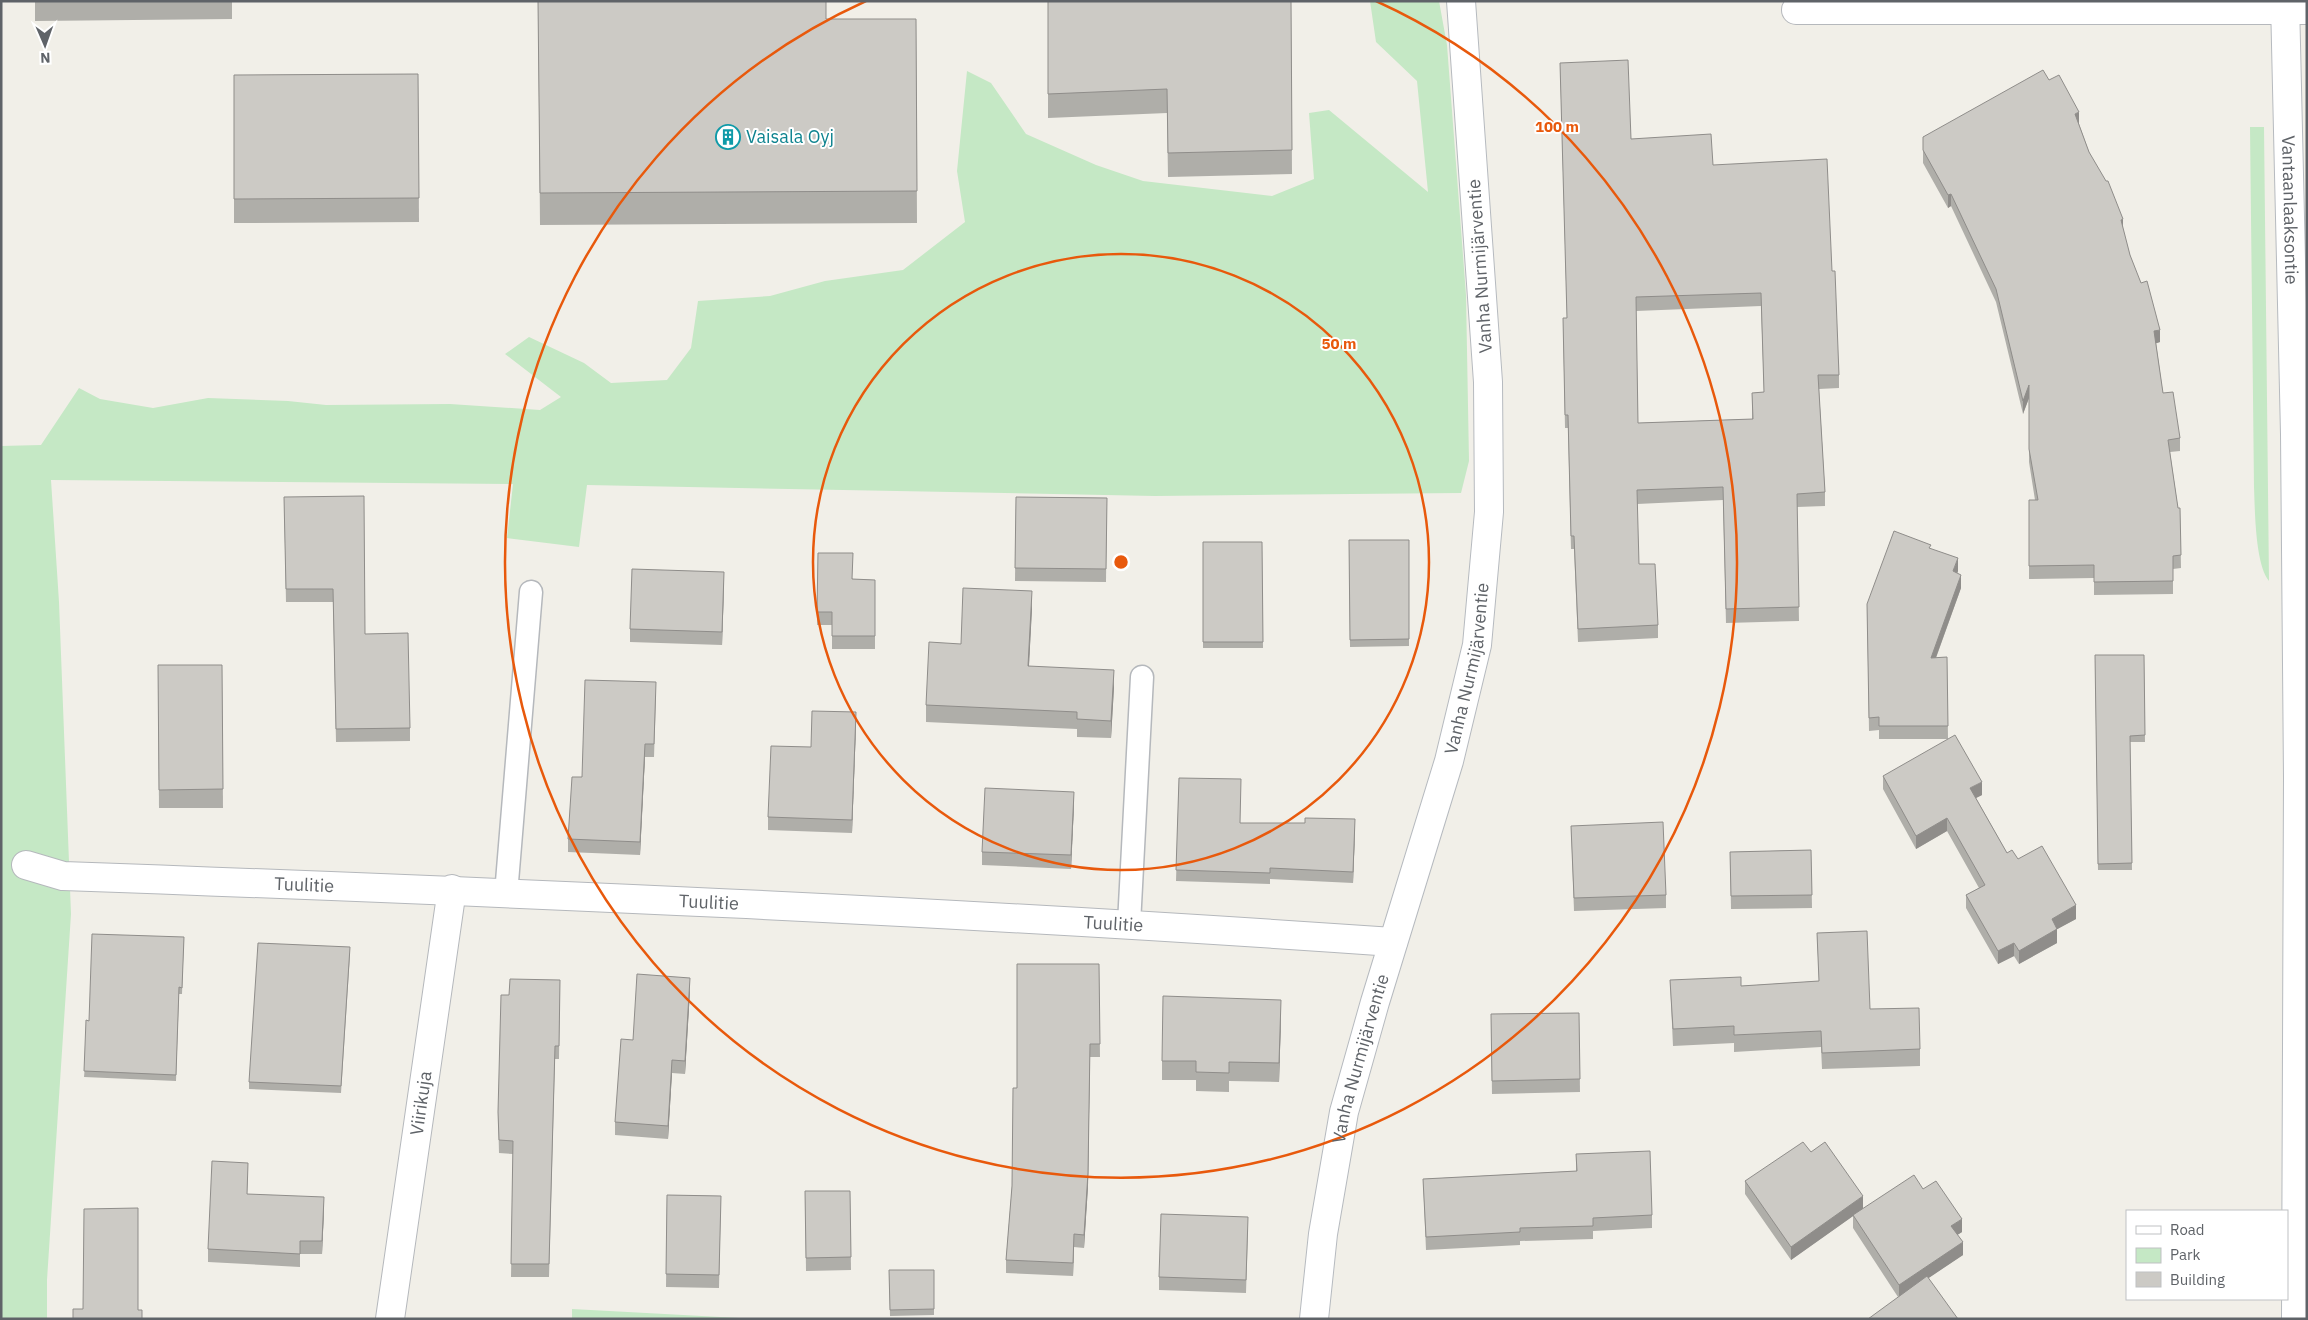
<svg xmlns="http://www.w3.org/2000/svg" width="2308" height="1320" viewBox="0 0 2308 1320" font-family="'IBM Plex Sans',sans-serif">
<style>
.green{fill:#c5e8c5}
.lines{fill:none;stroke-linecap:round;stroke-linejoin:round}
.lane-casing{stroke:#b5b8bc;stroke-width:25}
.street-casing{stroke:#b5b8bc;stroke-width:30}
.secondary-casing{stroke:#b6babf;stroke-width:30}
.lane{stroke:#fff;stroke-width:22}
.street{stroke:#fff;stroke-width:28}
.secondary{stroke:#fff;stroke-width:28}
.wall{fill:#afaea9;fill-rule:evenodd}
.shaded-wall{fill:#8f8d8a}
.building{fill:#cccac5;stroke:#8f8d8a;fill-rule:evenodd}
.ring{fill:none;stroke:#e8590c;stroke-width:2.5}
.labels{text-anchor:middle;stroke-width:4;stroke-linejoin:round;paint-order:stroke}
.culture-label{font-size:18px;fill:#0d838f;stroke:#fff;text-anchor:start}
.street-label{font-size:18px;fill:#5f6368;stroke:#fff}
.centre{fill:#e8590c;stroke:#fff;stroke-width:2.5}
.ring-label{font-size:15px;text-anchor:middle;font-weight:bold;fill:#e8590c;stroke:#fff;stroke-width:4;stroke-linejoin:round;paint-order:stroke}
</style>
<rect width="100%" height="100%" fill="#f1efe8"/>
<!-- green -->
<g class="green">
<path d="M 1370,1 L 1439,1 L 1447,45 L 1466,295 L 1469,461 L 1461,493 L 1155,496 L 587,485 L 579,547 L 507,538 L 513,484 L 51,480 L 59,602 L 71,914 L 47,1280 L 47,1319 L 1,1319 L 1,446 L 41,445 L 79,388 L 100,399 L 153,408 L 208,398 L 288,401 L 326,405 L 450,404 L 540,410 L 561,397 L 505,354 L 529,337 L 584,363 L 611,383 L 667,380 L 691,348 L 698,301 L 770,296 L 825,281 L 903,270 L 965,222 L 957,171 L 967,71 L 991,83 L 1026,134 L 1096,165 L 1143,181 L 1272,196 L 1314,179 L 1309,113 L 1329,110 L 1428,192 L 1417,81 L 1376,42 Z"/>
<path d="M 2250,127 L 2264,127 L 2269,581 C 2255,564 2255,510 2254,487 Z"/>
<path d="M 572,1309 L 739,1318 L 739,1319 L 572,1319 Z"/>
</g>
<g class="lines">
<defs>
<g id="lane">
<path d="M 506,894 L 531,592"/>
<path d="M 1129,924 L 1142,677"/>
</g>
<g id="street">
<path d="M 1796,10 L 2307,10"/>
<path id="s1" d="M 26,865 L 63,876 C 507,892 951,911 1393,942"/>
<path id="s2" d="M 390,1319 L 452,889"/>
</g>
<g id="secondary">
<path id="s3" d="M 2285,1 L 2295,434 L 2298,778 L 2296,1319"/>
<path id="s4" d="M 1314,1319 L 1323,1234 L 1344,1112 L 1375,1002 L 1449,761 L 1477,645 L 1489,512 L 1488,382 L 1461,1"/>
</g>
</defs>
<!-- lane casing -->
<use href="#lane" class="lane-casing"/>
<!-- street casing -->
<use href="#street" class="street-casing"/>
<!-- secondary casing -->
<use href="#secondary" class="secondary-casing"/>
<!-- lane -->
<use href="#lane" class="lane"/>
<!-- street -->
<use href="#street" class="street"/>
<!-- secondary -->
<use href="#secondary" class="secondary"/>
</g>
<!-- wall -->
<g class="wall">
<path d="M 35,1 L 232,1 L 232,19 L 35,21 Z"/>
<path d="M 538,1 L 826,19 L 916,19 L 917,223 L 540,225 Z"/>
<path d="M 1048,1 L 1291,1 L 1292,174 L 1168,177 L 1167,113 L 1048,118 Z"/>
<path d="M 1560,63 L 1631,139 L 1713,165 L 1832,271 L 1839,375 L 1839,388 L 1819,389 L 1825,492 L 1825,506 L 1797,507 L 1799,621 L 1726,623 L 1723,500 L 1637,504 L 1639,564 L 1658,625 L 1658,638 L 1578,642 L 1574,549 L 1571,549 L 1568,428 L 1565,428 L 1563,318 L 1567,318 ZM 1761,306 L 1764,392 L 1752,393 L 1752,419 L 1638,423 L 1636,311 Z"/>
<path d="M 418,74 L 419,222 L 234,223 L 234,75 Z"/>
<path d="M 2049,80 L 2079,124 L 2089,152 L 2123,230 L 2130,255 L 2160,342 L 2156,343 L 2163,393 L 2180,438 L 2180,451 L 2170,452 L 2178,508 L 2180,508 L 2181,568 L 2173,569 L 2173,594 L 2094,595 L 2094,578 L 2029,579 L 2029,500 L 2035,500 L 2029,462 L 2029,398 L 2023,414 L 1996,302 L 1951,206 L 1948,208 L 1923,163 L 1923,137 Z"/>
<path d="M 284,497 L 365,634 L 410,728 L 410,741 L 336,742 L 333,602 L 286,602 Z"/>
<path d="M 1016,497 L 1107,498 L 1106,582 L 1015,581 Z"/>
<path d="M 1349,540 L 1409,540 L 1409,646 L 1350,647 Z"/>
<path d="M 1203,542 L 1262,542 L 1263,648 L 1203,648 Z"/>
<path d="M 1931,549 L 1958,571 L 1957,573 L 1961,588 L 1936,658 L 1947,657 L 1948,739 L 1879,739 L 1879,730 L 1869,731 L 1867,604 Z"/>
<path d="M 818,553 L 853,579 L 875,580 L 875,649 L 832,649 L 832,625 L 817,625 Z"/>
<path d="M 724,585 L 722,645 L 630,642 L 630,629 Z"/>
<path d="M 1032,608 L 1029,666 L 1114,687 L 1111,738 L 1077,737 L 1077,729 L 926,722 L 926,705 L 961,644 Z"/>
<path d="M 2095,655 L 2144,655 L 2145,742 L 2130,742 L 2132,870 L 2098,870 Z"/>
<path d="M 158,665 L 222,665 L 223,808 L 159,808 Z"/>
<path d="M 656,695 L 654,757 L 645,757 L 640,855 L 568,852 L 568,839 L 582,777 Z"/>
<path d="M 856,725 L 852,833 L 768,830 L 768,817 L 811,747 Z"/>
<path d="M 1883,776 L 1982,795 L 1976,798 L 2007,853 L 2018,859 L 2076,919 L 2057,929 L 2057,943 L 2019,964 L 2014,956 L 1998,964 L 1966,908 L 1966,895 L 1979,888 L 1947,831 L 1916,849 L 1883,789 Z"/>
<path d="M 1179,778 L 1240,823 L 1355,830 L 1353,883 L 1270,879 L 1270,884 L 1176,881 Z"/>
<path d="M 1074,805 L 1071,869 L 982,865 L 982,852 Z"/>
<path d="M 1571,826 L 1666,895 L 1666,908 L 1574,911 Z"/>
<path d="M 1811,850 L 1812,908 L 1731,909 L 1730,852 Z"/>
<path d="M 1817,933 L 1870,1009 L 1920,1049 L 1920,1066 L 1822,1069 L 1821,1047 L 1734,1052 L 1734,1043 L 1673,1046 L 1670,980 L 1741,986 L 1819,981 Z"/>
<path d="M 184,937 L 182,994 L 179,994 L 176,1081 L 84,1077 L 89,1021 Z"/>
<path d="M 350,954 L 341,1093 L 249,1089 L 249,1082 Z"/>
<path d="M 1099,964 L 1100,1057 L 1090,1057 L 1088,1186 L 1084,1248 L 1074,1247 L 1073,1276 L 1006,1273 L 1006,1260 L 1012,1186 L 1017,1088 Z"/>
<path d="M 560,980 L 559,1059 L 555,1059 L 549,1277 L 511,1277 L 513,1154 L 499,1153 L 498,1112 L 509,995 Z"/>
<path d="M 690,991 L 685,1074 L 672,1073 L 668,1139 L 615,1135 L 615,1122 L 633,1040 Z"/>
<path d="M 1579,1013 L 1580,1092 L 1492,1094 L 1491,1014 Z"/>
<path d="M 1281,1019 L 1279,1082 L 1229,1081 L 1229,1092 L 1196,1091 L 1196,1080 L 1162,1080 L 1162,1061 Z"/>
<path d="M 1811,1152 L 1863,1209 L 1923,1189 L 1962,1232 L 1957,1235 L 1963,1255 L 1928,1278 L 1898,1297 L 1853,1228 L 1853,1216 L 1791,1260 L 1745,1194 L 1745,1181 Z"/>
<path d="M 1576,1154 L 1652,1215 L 1652,1228 L 1593,1231 L 1593,1239 L 1520,1241 L 1520,1245 L 1426,1250 L 1423,1179 L 1576,1171 Z"/>
<path d="M 248,1176 L 247,1194 L 324,1210 L 322,1254 L 300,1254 L 300,1267 L 208,1262 L 208,1249 Z"/>
<path d="M 805,1191 L 850,1191 L 851,1270 L 806,1271 Z"/>
<path d="M 667,1195 L 721,1196 L 719,1288 L 666,1287 Z"/>
<path d="M 1248,1230 L 1246,1293 L 1159,1290 L 1159,1277 Z"/>
<path d="M 889,1270 L 934,1270 L 934,1315 L 890,1316 Z"/>
</g>
<!-- shaded-wall -->
<g class="shaded-wall">
<path d="M 2079,112 L 2079,124 L 2075,127 L 2075,114 Z"/>
<path d="M 1951,194 L 1951,206 L 1948,208 L 1948,195 Z"/>
<path d="M 2123,219 L 2123,232 L 2121,220 Z"/>
<path d="M 2160,330 L 2160,342 L 2154,344 L 2154,331 Z"/>
<path d="M 2029,385 L 2029,398 L 2023,414 L 2023,401 Z"/>
<path d="M 1958,558 L 1958,571 L 1953,584 L 1953,571 Z"/>
<path d="M 724,572 L 724,585 L 722,645 L 722,632 Z"/>
<path d="M 1961,575 L 1961,588 L 1931,671 L 1931,658 Z"/>
<path d="M 1032,591 L 1032,608 L 1028,683 L 1028,666 Z"/>
<path d="M 1114,670 L 1114,687 L 1111,738 L 1111,721 Z"/>
<path d="M 856,712 L 856,725 L 852,833 L 852,820 Z"/>
<path d="M 645,744 L 645,757 L 640,855 L 640,842 Z"/>
<path d="M 1982,782 L 1982,795 L 1970,801 L 1970,788 Z"/>
<path d="M 1074,792 L 1074,805 L 1071,869 L 1071,855 Z"/>
<path d="M 1947,818 L 1947,831 L 1916,849 L 1916,836 Z"/>
<path d="M 1355,819 L 1355,830 L 1353,883 L 1353,872 Z"/>
<path d="M 2076,905 L 2076,919 L 2052,932 L 2052,919 Z"/>
<path d="M 2057,929 L 2057,943 L 2019,964 L 2019,951 Z"/>
<path d="M 2014,943 L 2014,956 L 1998,964 L 1998,951 Z"/>
<path d="M 690,978 L 690,991 L 685,1074 L 685,1061 Z"/>
<path d="M 1281,1000 L 1281,1019 L 1279,1082 L 1279,1063 Z"/>
<path d="M 1090,1044 L 1088,1186 L 1084,1248 L 1084,1235 Z"/>
<path d="M 672,1060 L 672,1073 L 668,1139 L 668,1126 Z"/>
<path d="M 1863,1196 L 1863,1209 L 1791,1260 L 1791,1247 Z"/>
<path d="M 324,1197 L 324,1210 L 322,1254 L 322,1241 Z"/>
<path d="M 1962,1219 L 1962,1232 L 1951,1239 L 1951,1226 Z"/>
<path d="M 1074,1234 L 1074,1247 L 1073,1276 L 1073,1263 Z"/>
<path d="M 1963,1242 L 1963,1255 L 1899,1298 L 1899,1285 Z"/>
</g>
<!-- building -->
<g class="building">
<path d="M 538,1 L 826,1 L 826,19 L 916,19 L 917,191 L 540,193 Z"/>
<path d="M 1048,1 L 1291,1 L 1292,150 L 1168,153 L 1167,89 L 1048,94 Z"/>
<path d="M 1628,60 L 1631,139 L 1711,134 L 1713,165 L 1827,159 L 1832,271 L 1835,271 L 1839,375 L 1818,375 L 1825,492 L 1797,494 L 1799,607 L 1726,609 L 1723,487 L 1637,490 L 1639,564 L 1655,564 L 1658,625 L 1578,629 L 1574,536 L 1571,536 L 1568,415 L 1565,415 L 1563,318 L 1567,318 L 1560,63 ZM 1761,293 L 1764,392 L 1752,393 L 1753,419 L 1638,423 L 1636,297 Z"/>
<path d="M 2043,70 L 2049,80 L 2059,75 L 2079,112 L 2075,114 L 2089,152 L 2106,181 L 2108,181 L 2123,219 L 2121,220 L 2130,255 L 2141,283 L 2147,281 L 2160,330 L 2154,331 L 2163,393 L 2173,392 L 2180,438 L 2168,440 L 2178,508 L 2180,508 L 2181,555 L 2173,556 L 2173,581 L 2094,582 L 2094,565 L 2029,566 L 2029,500 L 2038,500 L 2029,449 L 2029,385 L 2023,401 L 1996,289 L 1951,194 L 1948,195 L 1923,150 L 1923,137 Z"/>
<path d="M 418,74 L 419,198 L 234,199 L 234,75 Z"/>
<path d="M 364,496 L 365,634 L 408,633 L 410,728 L 336,729 L 333,589 L 286,589 L 284,497 Z"/>
<path d="M 1016,497 L 1107,498 L 1106,569 L 1015,568 Z"/>
<path d="M 1894,531 L 1931,545 L 1929,548 L 1958,558 L 1953,571 L 1961,575 L 1931,658 L 1947,657 L 1948,726 L 1879,726 L 1879,717 L 1869,718 L 1867,604 Z"/>
<path d="M 1349,540 L 1409,540 L 1409,639 L 1350,640 Z"/>
<path d="M 1203,542 L 1262,542 L 1263,642 L 1203,642 Z"/>
<path d="M 818,553 L 853,553 L 852,579 L 875,580 L 875,636 L 832,636 L 832,612 L 817,612 Z"/>
<path d="M 632,569 L 724,572 L 722,632 L 630,629 Z"/>
<path d="M 963,588 L 1032,591 L 1028,666 L 1114,670 L 1111,721 L 1077,719 L 1077,712 L 926,705 L 929,642 L 961,644 Z"/>
<path d="M 2095,655 L 2144,655 L 2145,735 L 2130,736 L 2132,863 L 2098,864 Z"/>
<path d="M 158,665 L 222,665 L 223,789 L 159,790 Z"/>
<path d="M 585,680 L 656,682 L 654,744 L 645,744 L 640,842 L 568,839 L 572,777 L 582,777 Z"/>
<path d="M 812,711 L 856,712 L 852,820 L 768,817 L 771,746 L 811,747 Z"/>
<path d="M 1955,735 L 1982,782 L 1970,788 L 2007,853 L 2012,850 L 2018,859 L 2042,846 L 2076,905 L 2052,919 L 2057,929 L 2019,951 L 2014,943 L 1998,951 L 1966,895 L 1985,885 L 1947,818 L 1916,836 L 1883,776 Z"/>
<path d="M 1179,778 L 1241,779 L 1240,823 L 1305,823 L 1305,818 L 1355,819 L 1353,872 L 1270,868 L 1270,873 L 1176,870 Z"/>
<path d="M 985,788 L 1074,792 L 1071,855 L 982,852 Z"/>
<path d="M 1663,822 L 1666,895 L 1574,898 L 1571,826 Z"/>
<path d="M 1811,850 L 1812,895 L 1731,896 L 1730,852 Z"/>
<path d="M 1867,931 L 1870,1009 L 1919,1008 L 1920,1049 L 1822,1053 L 1821,1031 L 1734,1035 L 1734,1026 L 1673,1029 L 1670,980 L 1741,977 L 1741,986 L 1819,981 L 1817,933 Z"/>
<path d="M 92,934 L 184,937 L 182,988 L 179,987 L 176,1075 L 84,1071 L 86,1020 L 89,1021 Z"/>
<path d="M 258,943 L 350,947 L 341,1086 L 249,1082 Z"/>
<path d="M 1017,964 L 1099,964 L 1100,1044 L 1090,1044 L 1088,1173 L 1084,1235 L 1074,1234 L 1073,1263 L 1006,1260 L 1012,1186 L 1013,1088 L 1017,1088 Z"/>
<path d="M 637,974 L 690,978 L 685,1061 L 672,1060 L 668,1126 L 615,1122 L 621,1039 L 633,1040 Z"/>
<path d="M 510,979 L 560,980 L 559,1046 L 555,1046 L 549,1264 L 511,1264 L 513,1141 L 499,1140 L 498,1112 L 501,995 L 509,995 Z"/>
<path d="M 1163,996 L 1281,1000 L 1279,1063 L 1229,1062 L 1229,1073 L 1196,1072 L 1196,1061 L 1162,1061 Z"/>
<path d="M 1579,1013 L 1580,1079 L 1492,1081 L 1491,1014 Z"/>
<path d="M 1803,1142 L 1811,1152 L 1825,1142 L 1863,1196 L 1791,1247 L 1745,1181 Z"/>
<path d="M 1650,1151 L 1652,1215 L 1593,1218 L 1593,1226 L 1520,1228 L 1520,1232 L 1426,1237 L 1423,1179 L 1577,1171 L 1576,1154 Z"/>
<path d="M 212,1161 L 248,1163 L 247,1194 L 324,1197 L 322,1241 L 300,1241 L 300,1254 L 208,1249 Z"/>
<path d="M 1914,1175 L 1923,1189 L 1936,1181 L 1962,1219 L 1951,1226 L 1963,1242 L 1899,1285 L 1853,1215 Z"/>
<path d="M 805,1191 L 850,1191 L 851,1257 L 806,1258 Z"/>
<path d="M 667,1195 L 721,1196 L 719,1275 L 666,1274 Z"/>
<path d="M 138,1208 L 138,1310 L 142,1310 L 142,1319 L 73,1319 L 73,1309 L 83,1309 L 84,1209 Z"/>
<path d="M 1161,1214 L 1248,1217 L 1246,1280 L 1159,1277 Z"/>
<path d="M 889,1270 L 934,1270 L 934,1309 L 890,1310 Z"/>
<path d="M 1927,1276 L 1958,1319 L 1868,1319 Z"/>
</g>
<!-- distance rings -->
<g class="ring">
<circle cx="1121" cy="562" r="308"/>
<path d="M1376 1A616 616 0 1 1 866 1"/>
</g>
<!-- icons -->
<defs>
<symbol id="building-ring" viewBox="-11 -11 22 22"><circle r="9.5" fill="#fff" stroke="#0f9aa8" stroke-width="1.5"/><path d="M-4-6H4V6H1V3H-1V6H-4ZM-2.5-4.3h1.7v1.8h-1.7ZM.8-4.3h1.7v1.8H.8ZM-2.5-1h1.7V.8h-1.7ZM.8-1h1.7V.8H.8Z" fill="#0f9aa8"/></symbol>
</defs>
<g fill-rule="evenodd">
<use href="#building-ring" x="714" y="123" width="28" height="28"/>
</g>
<g class="labels">
<!-- culture labels -->
<g class="culture-label">
<text x="746" y="143">Vaisala Oyj</text>
</g>
<!-- street labels -->
<g class="street-label">
<text dy="6" stroke="none"><textPath href="#s3" startOffset="209">Vantaanlaaksontie</textPath></text>
<text transform="translate(1480 266) rotate(-94)" y="6">Vanha Nurmijärventie</text>
<text dy="6" stroke="none"><textPath href="#s4" startOffset="670">Vanha Nurmijärventie</textPath></text>
<text dy="6" stroke="none"><textPath href="#s1" startOffset="280">Tuulitie</textPath></text>
<text dy="6" stroke="none"><textPath href="#s1" startOffset="685">Tuulitie</textPath></text>
<text dy="6" stroke="none"><textPath href="#s1" startOffset="1090">Tuulitie</textPath></text>
<text dy="6" stroke="none"><textPath href="#s4" startOffset="265">Vanha Nurmijärventie</textPath></text>
<text dy="6" stroke="none"><textPath href="#s2" startOffset="218">Viirikuja</textPath></text>
</g>
</g>
<circle cx="1121" cy="562" r="8" class="centre"/>
<g class="ring-label">
<text x="1557" y="132">100 m</text>
<text x="1339" y="349">50 m</text>
</g>
<!-- border -->
<rect width="2308" height="1320" fill="none" stroke="#5f6368" stroke-width="5"/>
<!-- legend -->
<rect x="2126" y="1210" width="162" height="90" fill="#ffffff" stroke="#bfc1c3"/>
<rect x="2136" y="1226" width="25" height="8" fill="#ffffff" stroke="#bfc1c3"/>
<text x="2170" y="1235" font-size="15" fill="#5f6368">Road</text>
<rect x="2136" y="1248" width="25" height="15" fill="#c5e8c5" stroke="#bfc1c3"/>
<text x="2170" y="1260" font-size="15" fill="#5f6368">Park</text>
<rect x="2136" y="1272" width="25" height="15" fill="#cccac5" stroke="#bfc1c3"/>
<text x="2170" y="1285" font-size="15" fill="#5f6368">Building</text>
<!-- north arrow -->
<g transform="translate(45 45) rotate(178)" stroke="#ffffff" stroke-width="4" paint-order="stroke">
<path d="M0-4L9 19L0 12L-9 19Z" fill="#5f6368"/>
<text y="-8" font-size="14" font-weight="bold" text-anchor="middle" fill="#5f6368">N</text>
</g>
</svg>
